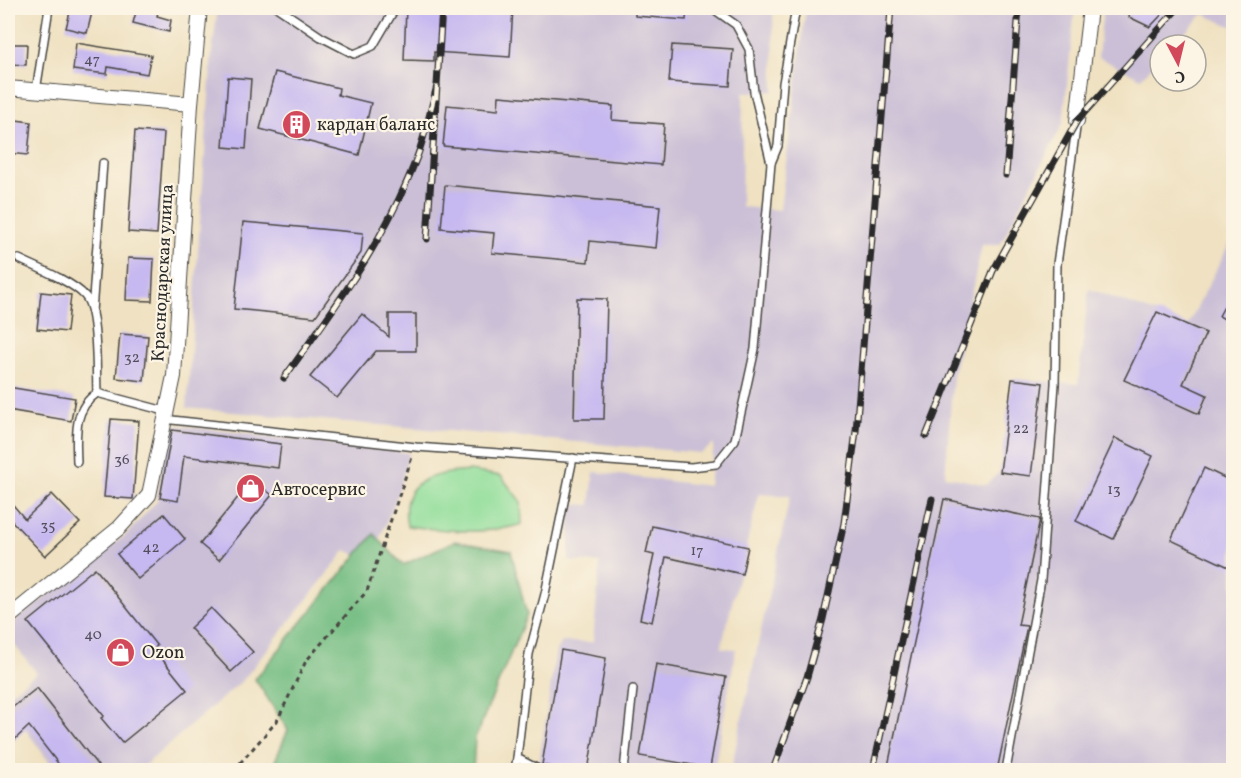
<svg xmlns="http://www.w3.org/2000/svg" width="1241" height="778" viewBox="0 0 1241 778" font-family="Vollkorn,serif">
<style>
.industrial{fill:#cabfd6}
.green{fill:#92de9b;stroke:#5e8463;stroke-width:1.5}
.forest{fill:#75bd83;stroke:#507457;stroke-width:1.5}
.building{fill:#c6b8f0}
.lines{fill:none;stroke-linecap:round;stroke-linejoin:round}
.service-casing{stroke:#484642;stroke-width:10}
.minor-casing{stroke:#484642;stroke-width:16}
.path{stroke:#484642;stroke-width:3;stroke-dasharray:4.5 4.5;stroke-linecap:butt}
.service{stroke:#fff;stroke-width:7}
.minor{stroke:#fff;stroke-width:14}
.rail-casing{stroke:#2b2b2b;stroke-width:7}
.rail{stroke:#fcf5e5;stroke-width:4.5;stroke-dasharray:14;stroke-linecap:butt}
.labels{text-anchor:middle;stroke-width:4.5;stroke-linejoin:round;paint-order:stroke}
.number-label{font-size:15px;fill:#524e5c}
.poi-label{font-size:18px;fill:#2b2b2b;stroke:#fcf5e5;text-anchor:start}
.street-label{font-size:18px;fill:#2b2b2b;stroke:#fcf5e5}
</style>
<rect width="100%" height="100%" fill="#fcf5e5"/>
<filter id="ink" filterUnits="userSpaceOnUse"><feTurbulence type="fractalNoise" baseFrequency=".0167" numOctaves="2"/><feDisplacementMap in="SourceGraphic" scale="12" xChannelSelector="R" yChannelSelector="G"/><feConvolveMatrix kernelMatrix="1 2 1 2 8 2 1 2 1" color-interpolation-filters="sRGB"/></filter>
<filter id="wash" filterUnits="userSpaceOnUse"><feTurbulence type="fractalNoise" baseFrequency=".008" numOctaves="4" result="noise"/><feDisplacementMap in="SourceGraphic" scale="24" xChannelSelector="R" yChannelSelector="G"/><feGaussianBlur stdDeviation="1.35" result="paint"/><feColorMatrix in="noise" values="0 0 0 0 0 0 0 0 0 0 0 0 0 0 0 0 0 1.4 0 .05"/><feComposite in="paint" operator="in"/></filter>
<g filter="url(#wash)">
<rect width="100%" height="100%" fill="#efe1c1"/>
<!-- industrial -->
<g class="industrial">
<path d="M 218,8 L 773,8 L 774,91 L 743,93 L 741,207 L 780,210 L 806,8 L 1075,8 L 1063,123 L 1000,245 L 982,245 L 953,376 L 945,476 L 986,485 L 1000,472 L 1012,379 L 1078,384 L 1089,289 L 1188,325 L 1233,237 L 1233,770 L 731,770 L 790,496 L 759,494 L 721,648 L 736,649 L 714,770 L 538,770 L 556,650 L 562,642 L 593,642 L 600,563 L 569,561 L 570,504 L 590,505 L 594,472 L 709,486 L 714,444 L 701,453 L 187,408 L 212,53 Z"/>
<path d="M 1103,8 L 1233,8 L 1233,27 L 1203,14 L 1173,45 L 1160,45 L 1160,58 L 1141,78 L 1098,57 Z"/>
<path d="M 167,424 L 409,453 L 397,496 L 370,562 L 346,550 L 243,680 L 139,770 L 55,770 L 8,705 L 8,695 L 37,673 L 8,637 L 8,626 L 126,535 L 157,501 Z"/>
</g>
<!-- green -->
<path class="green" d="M 469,471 L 501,476 L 521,502 L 522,524 C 484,536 445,530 407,526 C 398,479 432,474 469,471 Z"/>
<!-- forest -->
<path class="forest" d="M 374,534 L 403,565 L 454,541 L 511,551 L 527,615 L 475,738 L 473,770 L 288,770 L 275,761 L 288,730 L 255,679 Z"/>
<g id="blocks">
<!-- building -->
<g class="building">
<path d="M 71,8 L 93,8 L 87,33 L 66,28 Z"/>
<path d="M 137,8 L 159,8 L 157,16 L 171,20 L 169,32 L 133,23 Z"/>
<path d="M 406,8 L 513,8 L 510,57 L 434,52 L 434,61 L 404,60 Z"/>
<path d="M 635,8 L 687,8 L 686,20 L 635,16 Z"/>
<path d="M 1130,8 L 1168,8 L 1150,27 L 1129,17 Z"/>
<path d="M 76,43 L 151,55 L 147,74 L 108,67 L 107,74 L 73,70 Z"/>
<path d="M 10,44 L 27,44 L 26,65 L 9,64 Z"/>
<path d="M 672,45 L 733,49 L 730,86 L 669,82 Z"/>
<path d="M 275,72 L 339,88 L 338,95 L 371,103 L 359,155 L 260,129 Z"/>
<path d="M 228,77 L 251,79 L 246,149 L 223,147 Z"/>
<path d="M 499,96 L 613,106 L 612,120 L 664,124 L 661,165 L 443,146 L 447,105 L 498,110 Z"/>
<path d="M 8,119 L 31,122 L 28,155 L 8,153 Z"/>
<path d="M 135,131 L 164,133 L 157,234 L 128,232 Z"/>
<path d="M 445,185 L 660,206 L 656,248 L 590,241 L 588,262 L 492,253 L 494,233 L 441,228 Z"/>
<path d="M 243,222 L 363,233 L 361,253 L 315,317 L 234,309 Z"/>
<path d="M 128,258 L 154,259 L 152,301 L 126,300 Z"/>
<path d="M 1233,290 L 1233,324 L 1219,316 Z"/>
<path d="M 41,292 L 71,295 L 67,332 L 37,329 Z"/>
<path d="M 577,298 L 607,299 L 604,419 L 574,419 Z"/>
<path d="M 1157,312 L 1206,333 L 1183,384 L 1207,395 L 1199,414 L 1124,380 Z"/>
<path d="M 362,314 L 389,337 L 389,314 L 416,314 L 416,351 L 376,351 L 337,398 L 310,377 Z"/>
<path d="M 120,334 L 148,336 L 144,381 L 116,378 Z"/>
<path d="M 1012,379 L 1043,383 L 1031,476 L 1000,472 Z"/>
<path d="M 8,387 L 75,398 L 71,421 L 8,410 Z"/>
<path d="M 111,419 L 139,421 L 133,499 L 104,497 Z"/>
<path d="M 172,430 L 281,444 L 278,468 L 184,456 L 178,501 L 160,498 Z"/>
<path d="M 1115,438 L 1153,456 L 1113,539 L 1076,521 Z"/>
<path d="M 1204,468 L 1233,482 L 1233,569 L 1171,540 Z"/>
<path d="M 253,479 L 272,495 L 219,560 L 200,544 Z"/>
<path d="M 52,494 L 80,523 L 45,556 L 8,517 L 8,499 L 25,519 Z"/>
<path d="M 944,499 L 1040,519 L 1018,625 L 1027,626 L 997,771 L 887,771 Z"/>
<path d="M 164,514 L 185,539 L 138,579 L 117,554 Z"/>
<path d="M 652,526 L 748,547 L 742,574 L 666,557 L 652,622 L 640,619 L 654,555 L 646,553 Z"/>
<path d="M 95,568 L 157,646 L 154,649 L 187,690 L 122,743 L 101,718 L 104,716 L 28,622 Z"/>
<path d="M 211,608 L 253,652 L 231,672 L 190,628 Z"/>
<path d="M 561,650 L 606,658 L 588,771 L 569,771 L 542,765 Z"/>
<path d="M 656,664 L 726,677 L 710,768 L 640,756 Z"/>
<path d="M 37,688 L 102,771 L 64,771 L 29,726 L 8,746 L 8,711 Z"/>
</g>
</g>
</g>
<g filter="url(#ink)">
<use href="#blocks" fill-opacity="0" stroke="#484642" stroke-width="1.5"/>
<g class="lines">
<defs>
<g id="service">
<path d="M 278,8 L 321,37 L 354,54 L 373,46 L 393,12 L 392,8"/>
<path d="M 712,8 L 736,25 L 749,49 L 754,92 L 771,163"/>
<path d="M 36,91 L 49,8"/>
<path d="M 19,259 C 36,267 73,282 85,296 C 98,310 96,372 97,393"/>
<path d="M 92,312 L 103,163"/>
<path d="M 163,419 L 416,447 L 691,467 L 716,464 L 735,440 L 755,349 L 771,163 L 778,146 L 783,83 L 796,8"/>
<path d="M 77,462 C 76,436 73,409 97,393 L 165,411"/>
<path d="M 515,770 L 517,758"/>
<path d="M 540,770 L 517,758 L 529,654 L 545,594 L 573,458"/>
<path d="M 624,770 L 633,689"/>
<path d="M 1006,770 L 1041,580 L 1055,384 L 1057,264 L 1077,121"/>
</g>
<g id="minor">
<path d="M 8,88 L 191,104"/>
<path d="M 1077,121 L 1090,8"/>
<path d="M 8,618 L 119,528 L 149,495 L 174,376 L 191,104 L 200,8"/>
</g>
</defs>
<!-- service casing -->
<use href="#service" class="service-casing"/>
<!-- minor casing -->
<use href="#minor" class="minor-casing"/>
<!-- path -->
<path class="path" d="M 234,770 L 277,721 L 306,661 L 367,591 L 412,457"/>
<!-- service -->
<use href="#service" class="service"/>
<!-- minor -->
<use href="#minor" class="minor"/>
<defs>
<g id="rail">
<path d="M 1006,175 L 1019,8"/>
<path d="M 427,239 L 442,8"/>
<path d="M 284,378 C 334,309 384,242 415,162 C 425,138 430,111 437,86"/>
<path d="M 926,436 L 993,271 L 1077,121 L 1178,8"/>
<path d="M 773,770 L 807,677 L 823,619 L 844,523 L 856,431 L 891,8"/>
<path d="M 873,770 L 932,499"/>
</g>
</defs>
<!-- rail casing -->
<use href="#rail" class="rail-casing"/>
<!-- rail -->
<use href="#rail" class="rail"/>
</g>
</g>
<!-- icons -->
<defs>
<symbol id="building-disc" viewBox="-11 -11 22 22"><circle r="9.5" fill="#d1495b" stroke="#fcf5e5"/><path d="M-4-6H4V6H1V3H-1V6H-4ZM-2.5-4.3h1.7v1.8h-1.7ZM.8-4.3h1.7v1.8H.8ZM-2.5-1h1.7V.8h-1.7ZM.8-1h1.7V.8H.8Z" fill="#fff"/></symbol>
<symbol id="shop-disc" viewBox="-11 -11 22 22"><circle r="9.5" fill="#d1495b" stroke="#fcf5e5"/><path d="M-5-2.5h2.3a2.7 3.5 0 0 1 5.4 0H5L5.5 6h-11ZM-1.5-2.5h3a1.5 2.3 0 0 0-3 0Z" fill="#fff"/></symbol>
</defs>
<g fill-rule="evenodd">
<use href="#building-disc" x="280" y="108" width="33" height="33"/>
<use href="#shop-disc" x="234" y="472" width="33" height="33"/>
<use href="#shop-disc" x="104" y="636" width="33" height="33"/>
</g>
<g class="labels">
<!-- number labels -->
<g class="number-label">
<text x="92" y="64">47</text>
<text x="132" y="362">32</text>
<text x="1021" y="433">22</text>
<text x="122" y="464">36</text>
<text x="1114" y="494">13</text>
<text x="48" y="530">35</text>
<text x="151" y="552">42</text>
<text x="697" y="555">17</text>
<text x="93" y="639">40</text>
</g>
<!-- poi labels -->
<g class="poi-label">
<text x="317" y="130">кардан баланс</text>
<text x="271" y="495">Автосервис</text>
<text x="142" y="658">Ozon</text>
</g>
<!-- street labels -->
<g class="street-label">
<text transform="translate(162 273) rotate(-87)" y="6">Краснодарская улица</text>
</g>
</g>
<!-- margin -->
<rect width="1241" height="778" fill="none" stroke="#fcf5e5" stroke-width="30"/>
<!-- north arrow -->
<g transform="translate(1178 63) rotate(173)"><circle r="28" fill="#fcf5e5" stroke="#a8a49b" stroke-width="1.5"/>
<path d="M0-4.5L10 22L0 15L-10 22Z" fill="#d1495b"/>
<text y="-9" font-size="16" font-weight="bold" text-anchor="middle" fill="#2b2b2b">С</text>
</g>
</svg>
